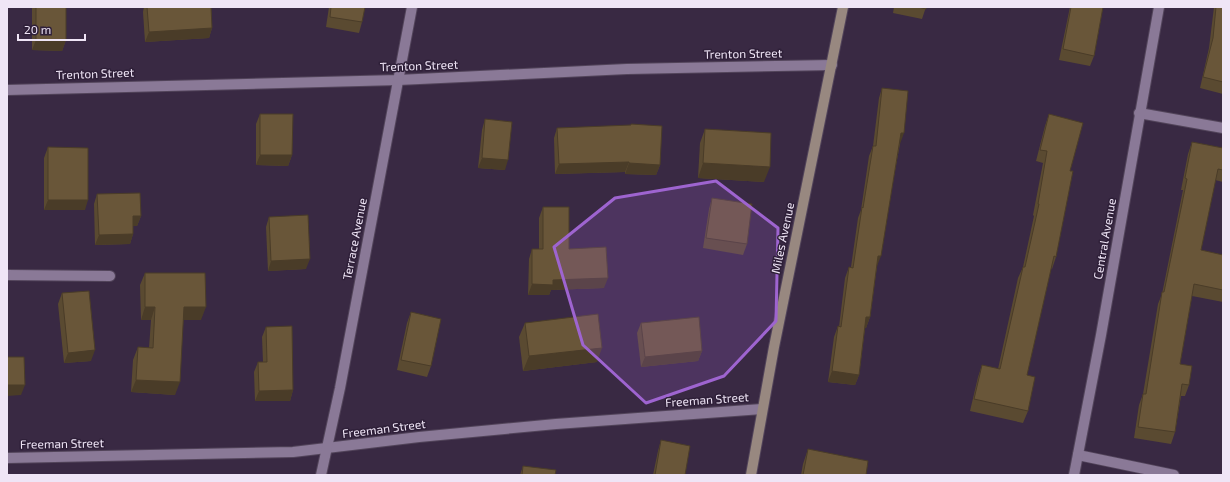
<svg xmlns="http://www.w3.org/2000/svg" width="1230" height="482" viewBox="0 0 1230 482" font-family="'Exo 2',sans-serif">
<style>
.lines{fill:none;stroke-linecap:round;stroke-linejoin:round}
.lane-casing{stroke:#52445a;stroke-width:12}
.street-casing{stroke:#52445a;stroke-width:12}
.secondary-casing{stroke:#52445a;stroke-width:12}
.lane{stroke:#8a7997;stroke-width:10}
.street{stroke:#8a7997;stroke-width:10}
.secondary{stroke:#988880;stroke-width:10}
.wall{fill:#5a4a31}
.shaded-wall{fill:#4a3c28}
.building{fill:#695639;stroke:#4a3c28}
.marked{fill:#9e64d0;fill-opacity:0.2;stroke:#9e64d0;stroke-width:3;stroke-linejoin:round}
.labels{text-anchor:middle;stroke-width:3;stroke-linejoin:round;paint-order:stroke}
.street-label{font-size:12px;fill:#efe5f6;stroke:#2f2039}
</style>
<rect width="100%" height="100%" fill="#392943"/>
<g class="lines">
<defs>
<g id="lane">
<path d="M 7,275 L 110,276"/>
<path d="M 1078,455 L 1174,475"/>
</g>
<g id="street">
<path d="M 7,90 L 398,80 L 627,69 L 832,65"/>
<path d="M 1139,113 L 1223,128"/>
<path d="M 7,458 L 293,452 L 419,437 L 556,424 L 762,409"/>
<path d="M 321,475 L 340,388 L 412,7"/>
<path d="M 1074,475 L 1101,335 L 1159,7"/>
</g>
<path id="secondary" d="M 751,475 L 774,347 L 843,7"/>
</defs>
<!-- lane casing -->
<use href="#lane" class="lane-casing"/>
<!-- street casing -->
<use href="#street" class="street-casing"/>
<!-- secondary casing -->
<use href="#secondary" class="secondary-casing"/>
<!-- lane -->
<use href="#lane" class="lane"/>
<!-- street -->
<use href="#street" class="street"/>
<!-- secondary -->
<use href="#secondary" class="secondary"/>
</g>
<!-- wall -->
<g class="wall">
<path d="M 32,7 L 66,7 L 66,40 L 62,51 L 32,50 Z"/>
<path d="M 144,7 L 211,7 L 212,28 L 209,38 L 145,42 L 143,12 Z"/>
<path d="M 329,7 L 365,7 L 362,22 L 359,33 L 326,27 Z"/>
<path d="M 894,7 L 926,7 L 922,19 L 893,13 Z"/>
<path d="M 1070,7 L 1103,7 L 1094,56 L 1090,66 L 1059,60 Z"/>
<path d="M 1214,7 L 1223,7 L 1223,94 L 1200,88 L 1209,48 Z"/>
<path d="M 882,88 L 900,144 L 877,266 L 870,317 L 866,328 L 865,328 L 859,375 L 855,385 L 828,382 L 834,337 L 838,326 L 839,327 L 845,278 L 849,267 L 851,267 L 858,218 L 861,210 L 869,156 L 873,146 L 879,98 Z"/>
<path d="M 260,114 L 292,155 L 288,166 L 256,165 L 256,124 Z"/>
<path d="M 1049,114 L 1070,171 L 1056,257 L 1052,269 L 1051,268 L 1027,375 L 1028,411 L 1023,423 L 970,411 L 978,377 L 982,365 L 998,369 L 1018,278 L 1023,267 L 1034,216 L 1033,215 L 1043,163 L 1036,161 L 1045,126 Z"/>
<path d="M 485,119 L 505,170 L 478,168 L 482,130 Z"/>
<path d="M 557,128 L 660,165 L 656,175 L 625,174 L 625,172 L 555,174 L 554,138 Z"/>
<path d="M 705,129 L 764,182 L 698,178 L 700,143 Z"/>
<path d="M 1192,142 L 1223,148 L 1223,182 L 1215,180 L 1201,250 L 1223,255 L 1223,302 L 1192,296 L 1180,364 L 1189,385 L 1185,396 L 1181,396 L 1175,432 L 1171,444 L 1134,438 L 1139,405 L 1143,394 L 1158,304 L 1162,294 L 1183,190 L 1181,190 L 1188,154 Z"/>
<path d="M 48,147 L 85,210 L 44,210 L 44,158 Z"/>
<path d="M 97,194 L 141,216 L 137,226 L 133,226 L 133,234 L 130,244 L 95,245 L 94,204 Z"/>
<path d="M 712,198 L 747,244 L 743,255 L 703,248 L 709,209 Z"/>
<path d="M 543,207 L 569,249 L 604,288 L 551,290 L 549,295 L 528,295 L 529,259 L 532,249 L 539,249 L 539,218 Z"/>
<path d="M 269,217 L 306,269 L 268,271 L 266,227 Z"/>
<path d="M 145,273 L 201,320 L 183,320 L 175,395 L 131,392 L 133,360 L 138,347 L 149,348 L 151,320 L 141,320 L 140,285 Z"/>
<path d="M 62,293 L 91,361 L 64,363 L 58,304 Z"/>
<path d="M 411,312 L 431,366 L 427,377 L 397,370 L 407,323 Z"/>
<path d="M 525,323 L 597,362 L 523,371 L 519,337 Z"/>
<path d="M 641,323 L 702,351 L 698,361 L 641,367 L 637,333 Z"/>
<path d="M 266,327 L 293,390 L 290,401 L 255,401 L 254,372 L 258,362 L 263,362 L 262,337 Z"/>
<path d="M 661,440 L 685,475 L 653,475 L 658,451 Z"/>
<path d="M 808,449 L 866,475 L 801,475 L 803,464 Z"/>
<path d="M 523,466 L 555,475 L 520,475 Z"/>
</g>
<!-- shaded-wall -->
<g class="shaded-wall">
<path d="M 511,7 L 533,7 L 533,8 Z"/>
<path d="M 584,7 L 651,7 L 651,8 Z"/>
<path d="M 212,28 L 209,38 L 145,42 L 149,32 Z"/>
<path d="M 36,40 L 66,40 L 62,51 L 32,50 Z"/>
<path d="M 901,133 L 904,133 L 900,144 L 898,143 Z"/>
<path d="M 260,155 L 292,155 L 288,166 L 256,165 Z"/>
<path d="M 482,158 L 508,160 L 505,170 L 478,168 Z"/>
<path d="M 629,162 L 625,172 L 555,174 L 559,164 Z"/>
<path d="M 629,163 L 660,165 L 656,175 L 625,174 Z"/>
<path d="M 703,163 L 770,167 L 764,182 L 698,178 Z"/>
<path d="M 48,200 L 88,200 L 85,210 L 44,210 Z"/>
<path d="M 133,216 L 141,216 L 137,226 L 129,226 Z"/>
<path d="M 133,234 L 130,244 L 95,245 L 99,235 Z"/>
<path d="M 878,256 L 881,256 L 877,266 L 875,266 Z"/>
<path d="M 310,259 L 306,269 L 268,271 L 271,261 Z"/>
<path d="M 608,278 L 604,288 L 551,290 L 549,295 L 528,295 L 532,284 L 553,280 Z"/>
<path d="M 145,307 L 155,307 L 151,320 L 141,320 Z"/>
<path d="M 184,307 L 206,307 L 201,320 L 179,320 Z"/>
<path d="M 866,317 L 870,317 L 866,328 L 863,327 Z"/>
<path d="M 602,348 L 597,362 L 523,371 L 529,356 Z"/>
<path d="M 95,350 L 91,361 L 64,363 L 68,353 Z"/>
<path d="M 702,351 L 698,361 L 641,367 L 645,357 Z"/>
<path d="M 832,371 L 859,375 L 855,385 L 828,382 Z"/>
<path d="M 136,380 L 180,382 L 175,395 L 131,392 Z"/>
<path d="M 7,385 L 25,385 L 21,395 L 7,396 Z"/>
<path d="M 293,390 L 290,401 L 255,401 L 259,391 Z"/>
</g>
<!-- building -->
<g class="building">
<rect x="36" y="7" width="30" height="33"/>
<path d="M 147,7 L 211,7 L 212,28 L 149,32 Z"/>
<path d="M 331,7 L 365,7 L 362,22 L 330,17 Z"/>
<path d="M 918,7 L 926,7 L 926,9 Z"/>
<path d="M 1071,7 L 1103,7 L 1094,56 L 1063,49 Z"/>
<path d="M 1216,7 L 1223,7 L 1223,82 L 1203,77 L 1213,38 Z"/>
<path d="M 882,88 L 908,91 L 904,133 L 901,133 L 881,256 L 878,256 L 870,317 L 866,317 L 859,375 L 832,371 L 838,326 L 841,327 L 849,267 L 853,268 L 862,207 L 863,208 L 873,146 L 876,146 Z"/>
<path d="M 260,114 L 293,114 L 292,155 L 260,155 Z"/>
<path d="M 1049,114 L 1083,123 L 1070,171 L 1073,171 L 1056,257 L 1054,256 L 1027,375 L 1035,377 L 1028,411 L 974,399 L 982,365 L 1000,369 L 1023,267 L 1025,267 L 1039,204 L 1038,204 L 1047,151 L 1040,150 Z"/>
<path d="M 485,119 L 512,122 L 508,160 L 482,158 Z"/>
<path d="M 631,124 L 662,126 L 660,165 L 629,163 L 629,162 L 559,164 L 557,128 L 631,125 Z"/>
<path d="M 705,129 L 771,133 L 770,167 L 703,163 Z"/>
<path d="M 1192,142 L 1223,148 L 1223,170 L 1218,169 L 1201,250 L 1223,255 L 1223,290 L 1194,284 L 1180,364 L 1192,366 L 1189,385 L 1182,384 L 1175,432 L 1138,427 L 1143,394 L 1146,394 L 1162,292 L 1164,292 L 1187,179 L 1185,178 Z"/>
<path d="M 48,147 L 88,148 L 88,200 L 48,200 Z"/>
<path d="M 140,193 L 141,216 L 133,216 L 133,234 L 99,235 L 97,194 Z"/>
<path d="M 712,198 L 752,204 L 747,244 L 706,238 Z"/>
<path d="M 543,207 L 569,207 L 569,249 L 606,247 L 608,278 L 553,280 L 553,285 L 532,284 L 532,249 L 543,249 Z"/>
<path d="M 308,215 L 310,259 L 271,261 L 269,217 Z"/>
<path d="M 145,273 L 205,273 L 206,307 L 184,307 L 180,382 L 136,380 L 138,347 L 153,348 L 155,307 L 145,307 Z"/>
<path d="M 89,291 L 95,350 L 68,353 L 62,293 Z"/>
<path d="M 411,312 L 441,319 L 431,366 L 401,360 Z"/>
<path d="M 598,314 L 602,348 L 529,356 L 525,323 Z"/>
<path d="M 699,317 L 702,351 L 645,357 L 641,323 Z"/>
<path d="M 292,326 L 293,390 L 259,391 L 258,362 L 267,362 L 266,327 Z"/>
<path d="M 7,357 L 24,357 L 25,385 L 7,385 Z"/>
<path d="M 661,440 L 690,446 L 685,475 L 655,475 Z"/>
<path d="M 808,449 L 868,461 L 866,475 L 803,475 Z"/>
<path d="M 523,466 L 556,470 L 555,475 L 522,475 Z"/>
</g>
<!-- marked area -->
<path class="marked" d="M 716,181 L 778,228 L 776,321 L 724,376 L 646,403 L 583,345 L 554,247 L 615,198 Z"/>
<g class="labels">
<!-- street labels -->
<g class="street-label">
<text transform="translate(743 54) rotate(-1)" y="4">Trenton Street</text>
<text transform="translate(419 66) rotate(-2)" y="4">Trenton Street</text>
<text transform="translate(95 74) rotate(-2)" y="4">Trenton Street</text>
<text transform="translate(783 238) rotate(-78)" y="4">Miles Avenue</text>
<text transform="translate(355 239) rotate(-79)" y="4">Terrace Avenue</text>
<text transform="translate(1105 239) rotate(-80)" y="4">Central Avenue</text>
<text transform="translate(707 400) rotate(-4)" y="4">Freeman Street</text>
<text transform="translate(384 429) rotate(-7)" y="4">Freeman Street</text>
<text transform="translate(62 444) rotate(-1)" y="4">Freeman Street</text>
</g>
</g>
<!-- border -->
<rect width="1230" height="482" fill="none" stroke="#efe5f6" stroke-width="16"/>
<!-- scale -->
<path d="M18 34v6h67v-6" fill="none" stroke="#efe5f6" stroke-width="2"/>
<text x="24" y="34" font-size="12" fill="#efe5f6" stroke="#2f2039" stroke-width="3" paint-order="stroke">20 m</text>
</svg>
